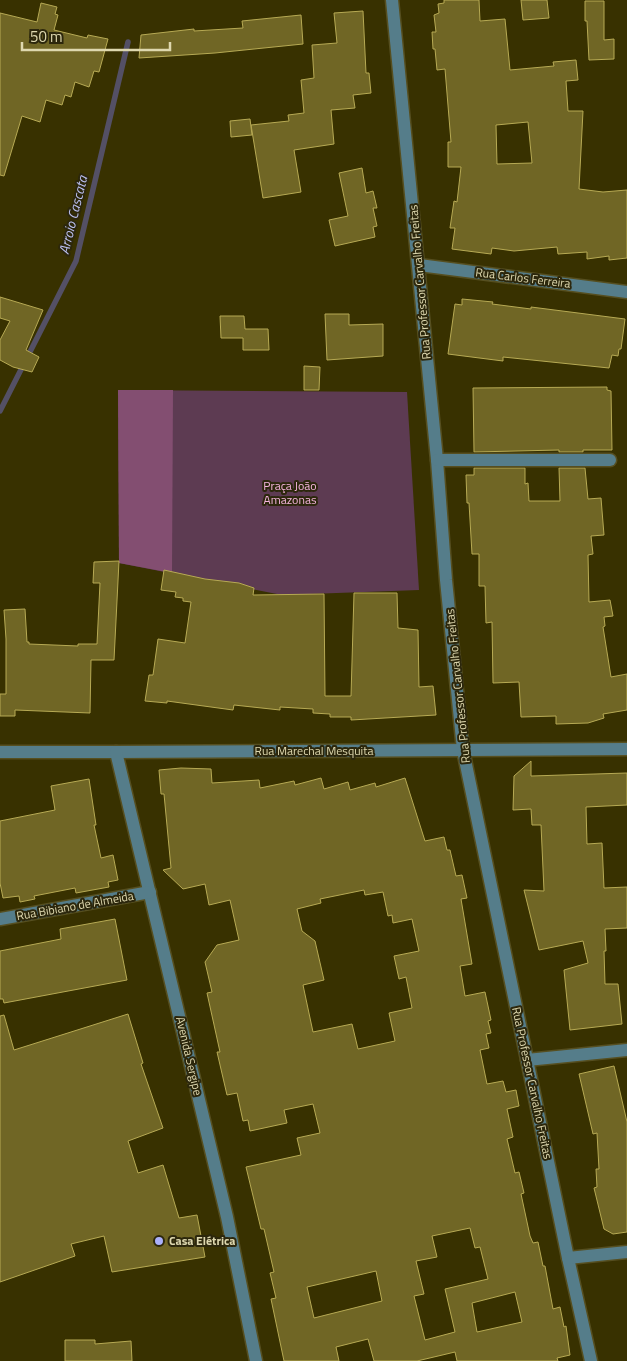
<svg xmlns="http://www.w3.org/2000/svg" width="627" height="1361" viewBox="0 0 627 1361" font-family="'Titillium Web',sans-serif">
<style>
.green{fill:#5d3b52}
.forest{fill:#834e71}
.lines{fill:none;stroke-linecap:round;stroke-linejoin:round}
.stream{stroke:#545065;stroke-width:5.5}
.building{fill:#706625;stroke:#b7aa54;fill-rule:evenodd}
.minor-casing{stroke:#564f20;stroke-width:15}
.minor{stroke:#557d8a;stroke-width:12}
.poi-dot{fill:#aab0fb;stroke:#2c270c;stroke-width:2}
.labels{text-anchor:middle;stroke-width:4;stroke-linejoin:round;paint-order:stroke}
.street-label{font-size:12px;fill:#ded8af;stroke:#2c270c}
.park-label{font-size:12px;fill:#f6b5df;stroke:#2c270c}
.poi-label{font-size:12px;font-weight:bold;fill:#ded8af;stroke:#2c270c;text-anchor:start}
.water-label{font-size:14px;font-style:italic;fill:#bcc1f2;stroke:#2c270c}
</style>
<rect width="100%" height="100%" fill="#383100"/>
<!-- green -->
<path class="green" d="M 118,390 L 407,392 L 419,590 L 282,595 L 119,563 Z"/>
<!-- forest -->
<path class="forest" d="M 118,390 L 173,390 L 172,573 L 119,563 Z"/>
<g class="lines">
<!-- stream -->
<path class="stream" d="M 0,411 L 76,261 L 128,42"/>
</g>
<!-- building -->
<g class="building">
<path d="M 444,0 L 479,0 L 480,21 L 505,19 L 510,70 L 554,66 L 553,62 L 576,60 L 578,80 L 566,81 L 568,111 L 583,111 L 579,189 L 603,192 L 627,190 L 627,258 L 609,260 L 609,256 L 587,259 L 587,252 L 558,254 L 557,247 L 514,251 L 492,248 L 491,254 L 452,249 L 455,228 L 450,228 L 454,201 L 457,202 L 461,167 L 448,167 L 448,142 L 451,142 L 445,69 L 437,70 L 435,49 L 433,49 L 432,32 L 436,32 L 434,15 L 439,13 L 438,4 L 444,3 ZM 528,122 L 532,163 L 497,164 L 496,125 Z"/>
<path d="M 521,0 L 547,0 L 549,18 L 523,20 Z"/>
<path d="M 585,1 L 604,1 L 604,40 L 614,39 L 614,59 L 589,60 L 587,21 L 585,21 Z"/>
<path d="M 41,3 L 57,7 L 55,14 L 58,15 L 54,30 L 87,38 L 88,35 L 108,39 L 99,72 L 94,71 L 89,87 L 75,82 L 71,97 L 65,95 L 62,105 L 46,100 L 40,122 L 22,116 L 4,176 L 0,175 L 0,13 L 37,22 Z"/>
<path d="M 363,11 L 366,73 L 369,73 L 371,93 L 353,95 L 355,108 L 331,110 L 334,144 L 294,150 L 301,192 L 263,198 L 251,125 L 289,121 L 288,115 L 304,113 L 301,80 L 314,78 L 312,45 L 337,43 L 334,13 Z"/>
<path d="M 301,15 L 303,44 L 215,53 L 139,58 L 141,35 L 194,29 L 194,31 L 243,28 L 242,21 Z"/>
<path d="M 250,119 L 252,135 L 231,137 L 230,121 Z"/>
<path d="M 362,168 L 366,193 L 373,191 L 377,208 L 373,208 L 377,226 L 373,227 L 375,237 L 335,246 L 329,220 L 348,216 L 339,173 Z"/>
<path d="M 0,297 L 43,310 L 26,350 L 39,357 L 32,372 L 13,367 L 0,360 L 0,340 L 10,321 L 0,318 Z"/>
<path d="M 462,299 L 493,302 L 492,304 L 531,309 L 531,307 L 625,319 L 621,349 L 619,349 L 618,356 L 612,355 L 609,368 L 503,357 L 503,361 L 448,354 L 455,304 L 462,305 Z"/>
<path d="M 325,314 L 349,314 L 349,325 L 383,324 L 383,356 L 327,360 Z"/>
<path d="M 220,316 L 244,316 L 245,329 L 268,329 L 269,350 L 243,350 L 243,338 L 221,338 Z"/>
<path d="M 304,366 L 320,367 L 319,390 L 304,390 Z"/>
<path d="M 607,387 L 607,390 L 611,391 L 612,450 L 583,450 L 583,452 L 559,452 L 559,450 L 474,452 L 473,388 Z"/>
<path d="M 474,468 L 525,468 L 525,484 L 528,483 L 529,501 L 560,501 L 559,468 L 585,468 L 588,499 L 601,498 L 604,535 L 591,536 L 593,554 L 588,555 L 589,602 L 610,600 L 613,616 L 604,617 L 605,626 L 603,627 L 611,677 L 627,674 L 627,710 L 603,714 L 604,718 L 588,723 L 556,724 L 556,716 L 521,717 L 519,682 L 493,683 L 492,622 L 486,623 L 485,586 L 479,586 L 479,554 L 472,554 L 469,503 L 467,503 L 466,475 L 474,475 Z"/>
<path d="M 119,561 L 114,660 L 91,660 L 90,713 L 15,710 L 15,716 L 0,716 L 0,694 L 6,694 L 6,639 L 4,610 L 25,609 L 27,642 L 29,642 L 29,644 L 78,646 L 78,644 L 97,644 L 100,583 L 93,583 L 94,562 Z"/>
<path d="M 164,570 L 205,579 L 239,583 L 254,588 L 253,595 L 324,594 L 325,696 L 351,696 L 354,593 L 397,593 L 398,628 L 418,630 L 419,687 L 433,686 L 436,715 L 351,720 L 351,717 L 330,717 L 330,714 L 313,713 L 313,709 L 280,707 L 280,710 L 234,705 L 233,710 L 167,701 L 167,703 L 145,701 L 149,675 L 153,675 L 158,639 L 185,643 L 191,602 L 183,601 L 183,598 L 175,597 L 176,592 L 161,590 Z"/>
<path d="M 531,761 L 531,776 L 627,773 L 627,805 L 586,807 L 587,844 L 602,843 L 604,888 L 627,887 L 627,928 L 605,929 L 606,951 L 604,951 L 605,984 L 618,984 L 622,1024 L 570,1030 L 564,970 L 588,963 L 583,941 L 539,950 L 524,890 L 544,891 L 541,825 L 532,825 L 531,809 L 513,810 L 514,776 Z"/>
<path d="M 181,768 L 211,769 L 212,783 L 259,780 L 260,788 L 294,781 L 295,785 L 321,778 L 324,789 L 348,782 L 350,790 L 375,783 L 376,787 L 405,778 L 425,841 L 444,837 L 447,850 L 450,850 L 456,876 L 462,875 L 467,898 L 461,899 L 472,964 L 460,966 L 465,996 L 485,992 L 491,1020 L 488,1021 L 491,1033 L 486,1034 L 489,1048 L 480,1050 L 487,1084 L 503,1081 L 506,1092 L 516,1090 L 519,1106 L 507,1109 L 513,1137 L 507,1139 L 515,1173 L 519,1172 L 524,1193 L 521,1194 L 530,1236 L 533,1243 L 538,1242 L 543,1266 L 545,1266 L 553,1309 L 560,1307 L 564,1327 L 566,1326 L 570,1355 L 557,1358 L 558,1361 L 457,1361 L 455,1352 L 417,1361 L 374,1361 L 368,1339 L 336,1347 L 339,1361 L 284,1361 L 271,1299 L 276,1298 L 270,1273 L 274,1272 L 264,1229 L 261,1229 L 246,1167 L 301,1155 L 297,1138 L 320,1133 L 313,1104 L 284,1110 L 287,1123 L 250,1131 L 248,1120 L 243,1121 L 237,1093 L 227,1095 L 217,1052 L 220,1052 L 207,993 L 212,992 L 205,962 L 217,945 L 239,940 L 230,900 L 209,905 L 205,884 L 183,889 L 163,870 L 171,868 L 164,794 L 161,794 L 159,770 ZM 364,890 L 365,895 L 383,892 L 388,916 L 392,915 L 393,923 L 412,919 L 419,951 L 394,956 L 399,979 L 406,977 L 412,1008 L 389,1013 L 395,1041 L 358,1049 L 352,1024 L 313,1032 L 303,985 L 324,980 L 315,941 L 302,931 L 297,909 L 321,903 L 320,899 ZM 470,1228 L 475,1248 L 480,1247 L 488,1279 L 445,1289 L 455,1332 L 425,1340 L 414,1296 L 424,1294 L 416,1261 L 437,1257 L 432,1236 ZM 376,1271 L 382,1301 L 314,1318 L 307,1287 ZM 515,1292 L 522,1322 L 477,1332 L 472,1303 Z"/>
<path d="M 89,779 L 96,825 L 94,825 L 101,858 L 113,855 L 118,880 L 108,882 L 109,887 L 76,893 L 75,888 L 34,896 L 35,899 L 20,902 L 19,896 L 3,898 L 0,883 L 0,821 L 55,810 L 51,786 Z"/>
<path d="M 115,919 L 127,980 L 4,1003 L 3,999 L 0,999 L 0,951 L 61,939 L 60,929 Z"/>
<path d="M 128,1014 L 143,1063 L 141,1064 L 163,1128 L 128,1141 L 138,1173 L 163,1165 L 179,1218 L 197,1215 L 205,1257 L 112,1272 L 104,1236 L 71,1244 L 75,1256 L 0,1282 L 0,1016 L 4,1015 L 14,1050 Z"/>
<path d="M 614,1066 L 627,1122 L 627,1232 L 613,1234 L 604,1229 L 594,1188 L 597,1187 L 596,1169 L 599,1169 L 597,1133 L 593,1134 L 579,1074 Z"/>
<path d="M 65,1340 L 95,1340 L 95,1344 L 131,1341 L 132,1361 L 65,1361 Z"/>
</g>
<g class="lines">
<defs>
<g id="minor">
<path d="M 392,0 L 437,460 L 446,580 L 463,750 L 568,1258 L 591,1361"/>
<path d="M 419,265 L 627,292"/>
<path d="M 437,460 L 610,460"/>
<path d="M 0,752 L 116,752 L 627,749"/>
<path d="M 116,752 L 227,1217 L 256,1361"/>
<path d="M 0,919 L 150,892"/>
<path d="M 527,1060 L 627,1050"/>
<path d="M 568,1258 L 627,1252"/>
</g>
</defs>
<!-- minor casing -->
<use href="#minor" class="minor-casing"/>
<!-- minor -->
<use href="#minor" class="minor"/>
</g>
<!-- markers -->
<circle class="poi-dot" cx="159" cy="1241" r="5"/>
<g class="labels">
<!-- street labels -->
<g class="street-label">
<text transform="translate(523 278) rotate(7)" y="4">Rua Carlos Ferreira</text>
<text transform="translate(420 282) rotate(-95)" y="4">Rua Professor Carvalho Freitas</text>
<text transform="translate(458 686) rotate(-96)" y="4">Rua Professor Carvalho Freitas</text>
<text x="314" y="755">Rua Marechal Mesquita</text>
<text transform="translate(75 906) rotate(-10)" y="4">Rua Bibiano de Almeida</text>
<text transform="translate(189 1056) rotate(77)" y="4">Avenida Sergipe</text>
<text transform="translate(532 1083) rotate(78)" y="4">Rua Professor Carvalho Freitas</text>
</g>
<!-- park labels -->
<g class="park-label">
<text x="290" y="490">Praça João<tspan x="290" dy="14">Amazonas</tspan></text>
</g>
<!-- poi labels -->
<g class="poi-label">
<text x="169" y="1245">Casa Elétrica</text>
</g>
<!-- water labels -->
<g class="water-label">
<text transform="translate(73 215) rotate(-76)" y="5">Arroio Cascata</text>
</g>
</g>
<!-- scale -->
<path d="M22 42v8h148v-8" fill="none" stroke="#ded8af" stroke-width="2.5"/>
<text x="30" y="42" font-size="15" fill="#ded8af" stroke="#2c270c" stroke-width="4" paint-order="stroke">50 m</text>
</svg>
